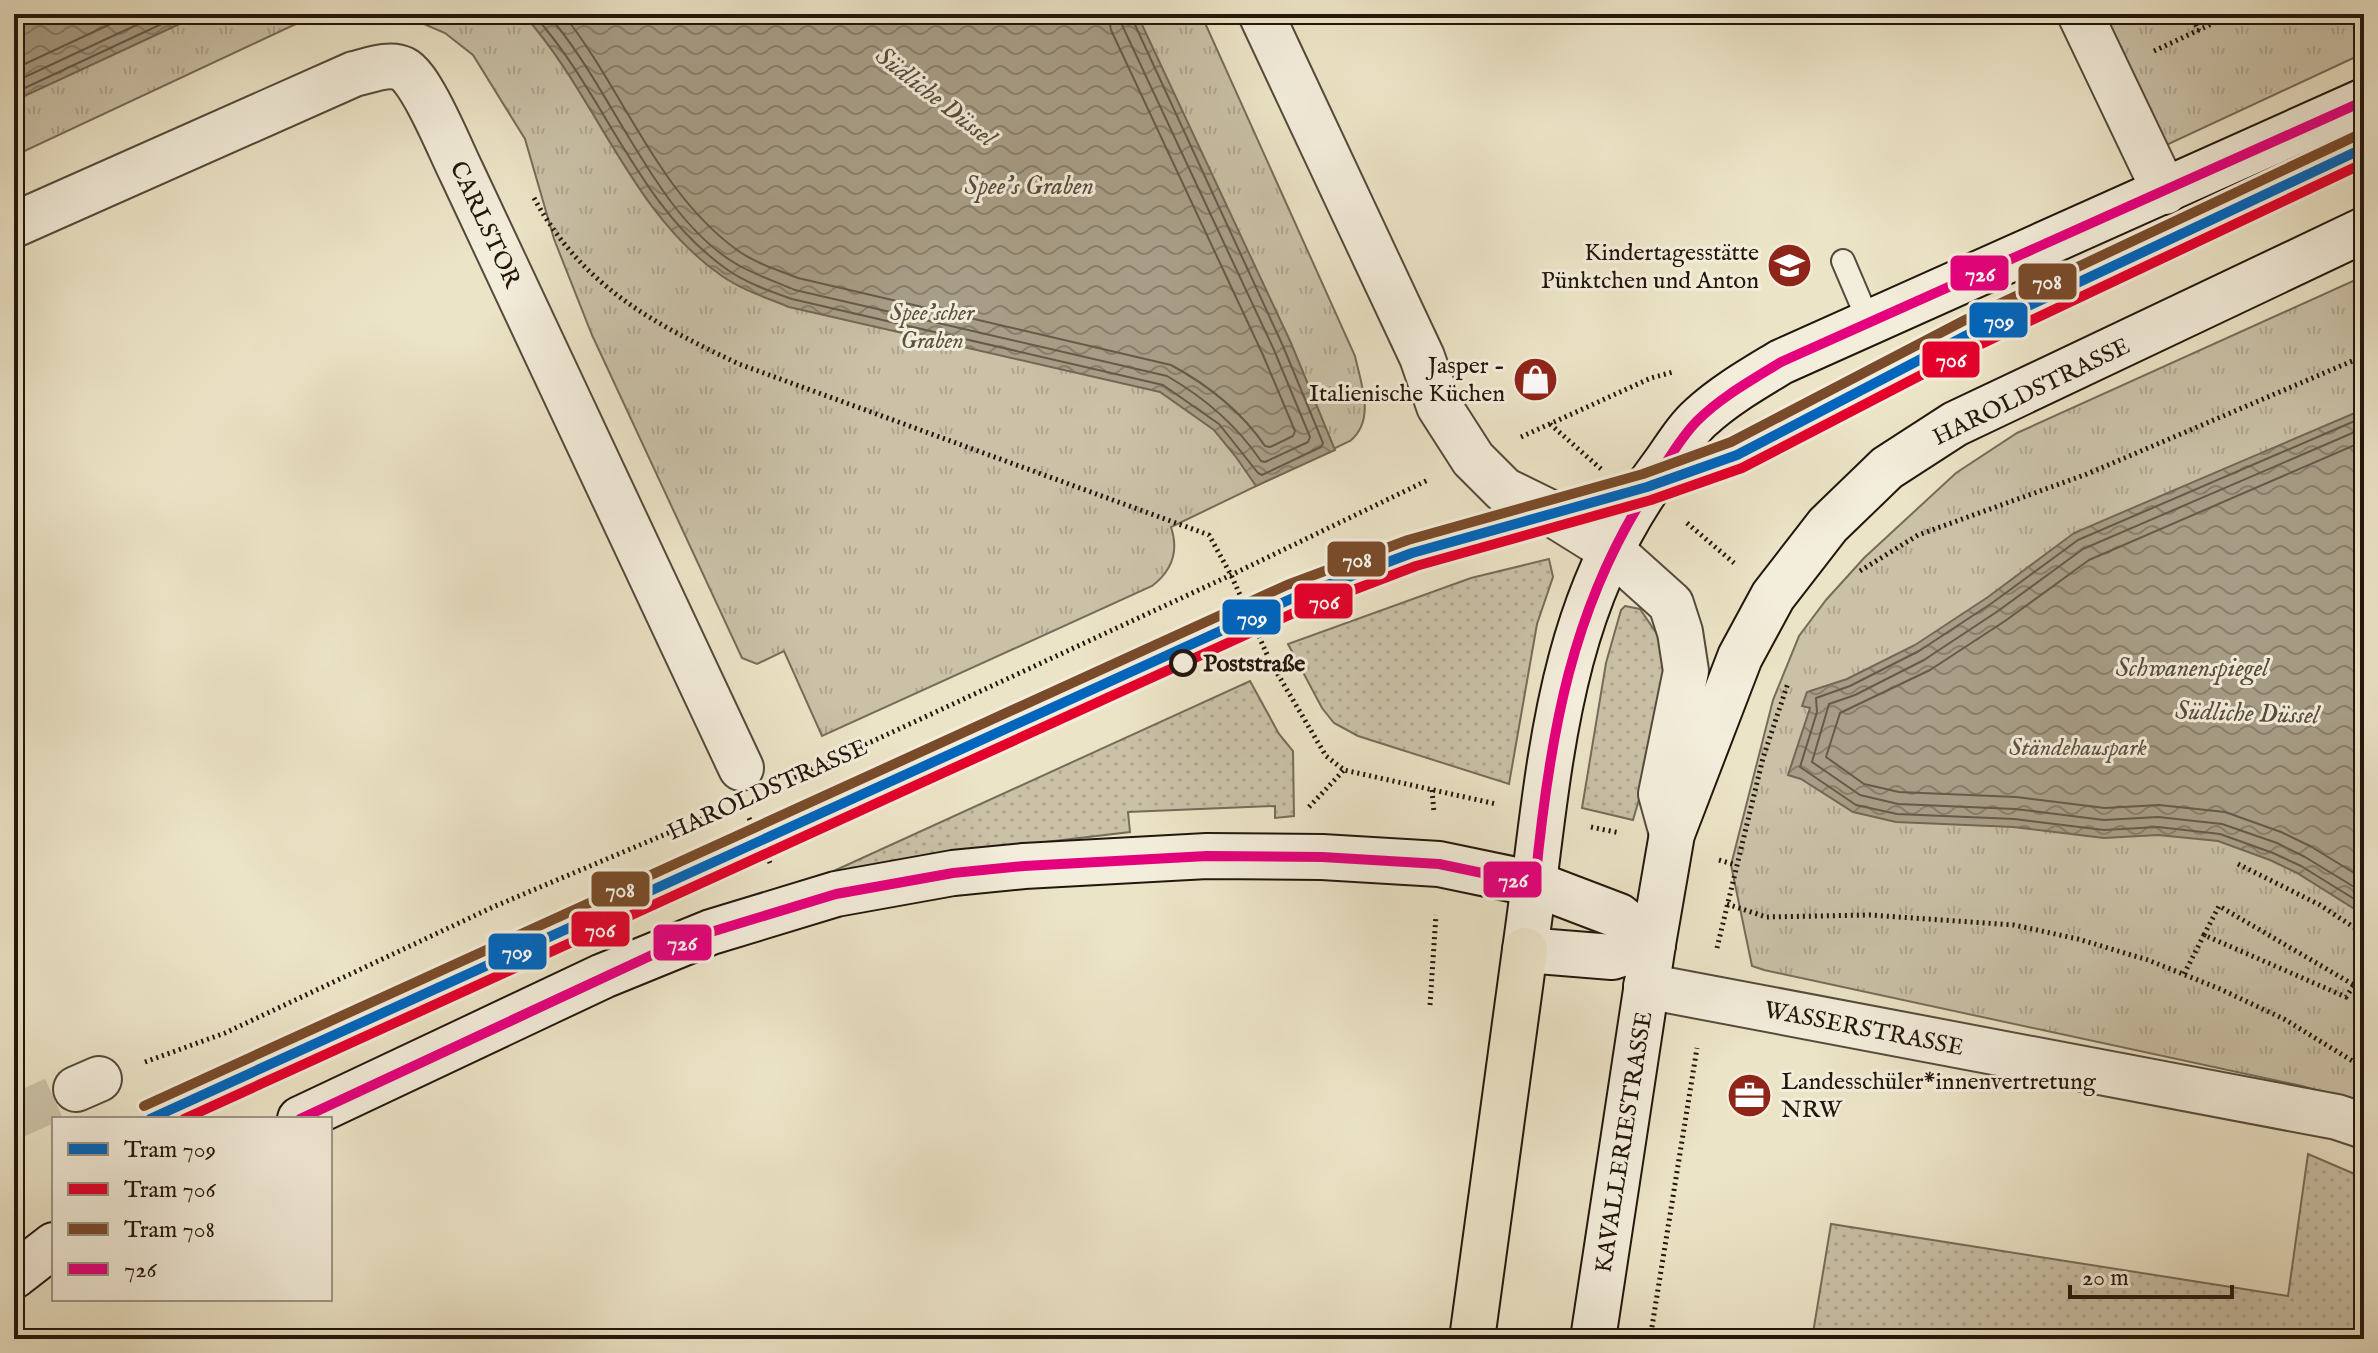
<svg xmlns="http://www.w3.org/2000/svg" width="2378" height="1353" viewBox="0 0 2378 1353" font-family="'IM FELL English',serif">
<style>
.grass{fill:url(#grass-dots);stroke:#766c5a;stroke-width:2}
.park{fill:url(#park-tufts);stroke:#766c5a;stroke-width:2}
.water{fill:url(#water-waves);stroke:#736856;stroke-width:2}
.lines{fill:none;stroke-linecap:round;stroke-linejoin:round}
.shore{stroke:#665a4a;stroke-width:2}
.street-tunnel{stroke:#cec5ab;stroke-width:44;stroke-dasharray:44 22;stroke-linecap:butt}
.lane-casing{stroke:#554a3b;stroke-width:26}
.street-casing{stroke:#554a3b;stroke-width:48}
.secondary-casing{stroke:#23160c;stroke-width:48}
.highway-casing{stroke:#23160c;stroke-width:48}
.path{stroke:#23160c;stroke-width:5;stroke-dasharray:2 4;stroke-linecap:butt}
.lane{stroke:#f3eddb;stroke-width:22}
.street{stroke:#f3eddb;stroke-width:44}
.secondary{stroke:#f3eddb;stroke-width:44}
.highway{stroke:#ece4c7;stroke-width:44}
.bus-1-casing{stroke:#f3eddb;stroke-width:16}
.bus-1{stroke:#e5007d;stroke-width:10}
.tram-1-casing{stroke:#f3eddb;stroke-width:16}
.tram-2-casing{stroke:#f3eddb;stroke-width:16}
.tram-3-casing{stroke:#f3eddb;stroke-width:16}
.tram-1{stroke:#0065bd;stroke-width:10}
.tram-2{stroke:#e4002b;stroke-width:10}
.tram-3{stroke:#7a4b2a;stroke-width:10}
.stop-dot{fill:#f3eddb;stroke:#23160c;stroke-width:4}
.labels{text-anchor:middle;stroke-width:6;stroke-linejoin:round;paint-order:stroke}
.street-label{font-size:24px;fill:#23160c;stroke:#f3eddb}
.poi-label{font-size:24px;fill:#23160c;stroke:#f3eddb;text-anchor:end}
.park-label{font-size:24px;font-style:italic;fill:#5d5242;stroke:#f3eddb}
.stop-label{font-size:24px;font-weight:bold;fill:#23160c;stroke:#f3eddb;text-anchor:start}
.water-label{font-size:26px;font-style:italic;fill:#584c3d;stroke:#f3eddb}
.line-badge{stroke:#f3eddb;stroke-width:3}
.badge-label{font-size:22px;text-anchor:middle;font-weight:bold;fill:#fff}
</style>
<defs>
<pattern id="grass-dots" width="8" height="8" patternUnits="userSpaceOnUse" patternTransform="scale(2)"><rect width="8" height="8" fill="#cac1a7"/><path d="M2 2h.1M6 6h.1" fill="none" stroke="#ada58f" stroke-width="1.8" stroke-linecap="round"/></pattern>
<pattern id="park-tufts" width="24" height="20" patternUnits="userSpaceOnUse" patternTransform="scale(2)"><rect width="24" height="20" fill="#cac1a7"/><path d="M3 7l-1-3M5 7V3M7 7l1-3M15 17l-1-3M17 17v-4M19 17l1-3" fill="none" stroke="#ada58f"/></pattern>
<pattern id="water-waves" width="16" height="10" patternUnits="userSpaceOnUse" patternTransform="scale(2)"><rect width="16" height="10" fill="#a89e87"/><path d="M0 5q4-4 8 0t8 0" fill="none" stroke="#88806d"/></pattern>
</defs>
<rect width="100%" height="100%" fill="#ece4c7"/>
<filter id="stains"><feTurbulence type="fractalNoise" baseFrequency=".0025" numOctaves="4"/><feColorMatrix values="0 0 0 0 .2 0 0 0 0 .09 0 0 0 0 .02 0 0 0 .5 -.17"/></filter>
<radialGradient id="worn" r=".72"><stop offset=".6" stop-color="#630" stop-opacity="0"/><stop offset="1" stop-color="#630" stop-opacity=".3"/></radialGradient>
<!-- grass -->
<g class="grass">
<path d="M 1549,559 L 1553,577 L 1537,624 L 1509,784 L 1358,736 L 1334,723 L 1322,708 L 1288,644 L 1471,578 Z"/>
<path d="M 1625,606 L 1640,609 L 1661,640 L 1666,707 L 1633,820 L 1582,808 L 1606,663 L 1621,610 Z"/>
<path d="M 1250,681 L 1279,734 L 1293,751 L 1294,816 L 1275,818 L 1275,806 L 1128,812 L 1130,832 L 962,852 L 814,880 Z"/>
<path d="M 2308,1154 L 2364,1178 L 2364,1339 L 1812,1339 L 1831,1224 L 2288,1296 Z"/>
</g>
<!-- park -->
<g class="park">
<path d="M 14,14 L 317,14 L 14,156 Z"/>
<path d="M 401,14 L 1201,14 L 1355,356 C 1361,384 1376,420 1350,441 L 1171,527 C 1179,551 1173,570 1152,586 L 822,736 L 784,651 L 757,664 L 742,658 L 592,335 L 554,239 L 525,139 L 473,55 L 445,33 Z"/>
<path d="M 2093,14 L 2364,14 L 2364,53 L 2160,148 Z"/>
<path d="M 2364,276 L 2364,1104 L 2302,1086 L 1764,970 L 1752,966 L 1731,865 L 1773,700 L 1799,636 L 1826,600 L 1864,558 L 1956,473 L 2017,433 Z"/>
</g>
<!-- water -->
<g class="water">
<path d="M 14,14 L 201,14 L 14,101 Z"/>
<path d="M 523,14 L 1137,14 L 1291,343 L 1335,450 L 1256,486 L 1236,457 L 1214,430 L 1160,392 L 789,307 C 767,298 742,290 722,276 C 630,213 596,94 523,14 Z"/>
<path d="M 2364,409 L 2364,915 L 2297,873 L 2270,860 L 2218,841 L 2158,835 L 2104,838 L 2013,827 L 1896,822 L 1853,812 L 1801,779 L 1788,775 L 1810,708 L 1802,706 L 1807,692 L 1847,679 L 1915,645 L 1988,597 L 2074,533 Z"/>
</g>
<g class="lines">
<!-- shore -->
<g class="shore">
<path d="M 533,14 C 604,92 637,205 725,268 C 744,282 769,291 792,299 L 1163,385 L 1219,424 L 1258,473 L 1262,475 L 1321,447 L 1323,443 L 1283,346 L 1130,14"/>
<path d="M 547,14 C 612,86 654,217 738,265 C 756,275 776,282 795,290 L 1167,376 C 1205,398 1236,424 1261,461 L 1265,462 L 1308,442 L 1310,437 L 1274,350 L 1122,25 L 1120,14"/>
<path d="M 563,14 C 623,89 657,192 737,250 C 755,263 778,270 798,278 L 1171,365 C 1208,385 1241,411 1265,446 L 1270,447 L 1293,436 L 1295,431 L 1263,355 L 1111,30 L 1108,14"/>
<path d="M 14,69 L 132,14"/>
<path d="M 14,82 L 160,14"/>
<path d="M 14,93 L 183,14"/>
<path d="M 2364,417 L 2078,540 L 1992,603 L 1919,651 L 1850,686 L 1816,698 L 1817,712 L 1800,767 L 1856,805 L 1897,814 L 2014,819 L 2104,830 L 2158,827 L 2220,834 L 2273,853 L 2301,866 L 2364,905"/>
<path d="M 2364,428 L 2083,549 L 1998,611 L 1924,660 L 1855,695 L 1829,704 L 1812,762 L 1860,795 L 1898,804 L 2015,809 L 2104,820 L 2158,817 L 2222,824 L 2277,843 L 2305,857 L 2364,893"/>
<path d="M 2364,441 L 2089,560 L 2005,621 L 1930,670 L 1840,713 L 1826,757 L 1864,784 L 1899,792 L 2016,797 L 2105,808 L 2159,805 L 2225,812 L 2281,832 L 2310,846 L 2364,879"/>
</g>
<!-- street-tunnel -->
<path class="street-tunnel" d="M 14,1117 L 76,1089"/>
<defs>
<path id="lane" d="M 1843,261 L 1869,322"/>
<g id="street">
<path d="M 1261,14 L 1422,357 L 1439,406 L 1473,459 L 1504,490 L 1551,513 L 1612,551 L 1671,604 L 1680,632 L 1686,671 L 1661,794 L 1672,834"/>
<path d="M 2080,14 L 2165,192"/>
<path d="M 14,225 L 354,74 C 368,71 389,62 403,69 C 421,77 451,151 461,171 L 741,768"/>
<path d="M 1646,986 L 2337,1117 L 2364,1126"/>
<path d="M 76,1089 L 99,1079"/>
</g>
<g id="secondary">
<path d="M 1653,944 L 1612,957 L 1525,950 C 1550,779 1552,615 1660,470 C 1673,453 1685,431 1701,417 C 1725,395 1753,379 1781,362 L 2364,101"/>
<path d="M 300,1119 L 603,976 L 711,932 L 836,894 L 953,873 L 1024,866 L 1207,856 L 1322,857 L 1439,864 L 1535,884 L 1619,916 L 1653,944"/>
<path d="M 14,1276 L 54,1245"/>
<path d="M 1593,1339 L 1653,944 L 1672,834 L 1740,657 L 1773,596 L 1828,525 L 1887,468 L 1955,424 L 2364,230"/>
</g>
<path id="highway" d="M 1472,1339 L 1525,950"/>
</defs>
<!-- lane casing -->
<use href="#lane" class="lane-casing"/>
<!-- street casing -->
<use href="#street" class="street-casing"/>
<!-- secondary casing -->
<use href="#secondary" class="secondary-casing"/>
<!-- highway casing -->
<use href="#highway" class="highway-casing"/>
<!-- path -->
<g class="path">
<path d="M 2190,14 L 2199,31"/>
<path d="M 2154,51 L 2233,14"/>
<path d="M 534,198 C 582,286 652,323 739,364 L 1209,535 L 1231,575 L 1270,661 L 1326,756 L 1344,770 L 1496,804"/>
<path d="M 1550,424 L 1601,469"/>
<path d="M 1521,437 L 1651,378 L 1673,372"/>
<path d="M 1687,523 L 1734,563"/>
<path d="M 1860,571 L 1918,535 L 2087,474 L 2364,356"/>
<path d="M 789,780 L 1231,575 L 1428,480"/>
<path d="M 1432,790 L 1434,813"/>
<path d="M 1309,807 L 1344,770"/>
<path d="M 749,818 L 770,863"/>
<path d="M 1591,827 L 1620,833"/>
<path d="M 1719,860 L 1736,865"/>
<path d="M 2238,864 L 2320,905 L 2364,934"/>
<path d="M 1727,904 L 1766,917 L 1870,915 L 2014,925 L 2078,939 L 2148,960 L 2220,989 L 2284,1019 L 2364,1068"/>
<path d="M 2204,935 L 2219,906 L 2354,985"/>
<path d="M 1717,948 L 1763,758 L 1788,683"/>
<path d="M 2184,974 L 2204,935 L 2346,997 L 2364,970"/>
<path d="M 1430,1005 L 1436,915"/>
<path d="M 145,1062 L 225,1033 L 493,907 L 718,812"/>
<path d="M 1650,1339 L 1697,1048"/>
</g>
<!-- lane -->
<use href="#lane" class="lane"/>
<!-- street -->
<use href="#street" class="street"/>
<!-- secondary -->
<use href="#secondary" class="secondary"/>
<!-- highway -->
<use href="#highway" class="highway"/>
<defs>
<path id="bus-1" d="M 300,1119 L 665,949 L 711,932 L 836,894 L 953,873 L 1024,866 L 1207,856 L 1322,857 L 1439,864 L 1535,884 C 1549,738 1571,604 1654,481 C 1668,461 1680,438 1697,421 C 1721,397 1752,380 1781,362 L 2364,101"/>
</defs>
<!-- bus-1 casing -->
<use href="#bus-1" class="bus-1-casing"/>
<!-- bus-1 -->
<use href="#bus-1" class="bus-1"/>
<defs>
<path id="tram-1" d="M 150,1119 L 1293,598 L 1412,553 L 1647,487 L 1737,455 L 1971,333 L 2364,148"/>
<path id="tram-2" d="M 184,1119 L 1298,611 L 1416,566 L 1651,500 L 1742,468 L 1977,346 L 2364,163"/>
<path id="tram-3" d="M 144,1106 L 1287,585 L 1408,540 L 1643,474 L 1731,442 L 1965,320 L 2358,135"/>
</defs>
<!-- tram-1 casing -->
<use href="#tram-1" class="tram-1-casing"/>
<!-- tram-2 casing -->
<use href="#tram-2" class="tram-2-casing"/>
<!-- tram-3 casing -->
<use href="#tram-3" class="tram-3-casing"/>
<!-- tram-1 -->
<use href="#tram-1" class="tram-1"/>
<!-- tram-2 -->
<use href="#tram-2" class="tram-2"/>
<!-- tram-3 -->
<use href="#tram-3" class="tram-3"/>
</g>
<!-- icons -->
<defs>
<symbol id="school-disc" viewBox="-11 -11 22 22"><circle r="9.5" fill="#8f2418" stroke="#f3eddb"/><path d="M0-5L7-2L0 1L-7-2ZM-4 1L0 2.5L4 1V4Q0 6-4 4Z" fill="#fff"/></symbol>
<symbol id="shop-disc" viewBox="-11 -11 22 22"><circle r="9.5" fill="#8f2418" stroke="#f3eddb"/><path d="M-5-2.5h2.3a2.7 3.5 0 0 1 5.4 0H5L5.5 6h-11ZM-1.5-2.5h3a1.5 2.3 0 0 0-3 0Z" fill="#fff"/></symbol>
<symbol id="office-disc" viewBox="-11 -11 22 22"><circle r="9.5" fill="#8f2418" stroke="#f3eddb"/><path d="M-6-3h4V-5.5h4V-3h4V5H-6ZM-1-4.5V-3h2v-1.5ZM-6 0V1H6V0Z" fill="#fff"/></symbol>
</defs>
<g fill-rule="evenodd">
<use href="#school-disc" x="1764" y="240" width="51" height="51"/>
<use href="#shop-disc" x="1510" y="354" width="51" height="51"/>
<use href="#office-disc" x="1724" y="1070" width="51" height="51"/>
</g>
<!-- markers -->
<circle class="stop-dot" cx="1183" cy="663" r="12"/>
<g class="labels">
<!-- street labels -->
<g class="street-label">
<text transform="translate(486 224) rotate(65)" y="8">CARLSTOR</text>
<text transform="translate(2031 391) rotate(-26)" y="8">HAROLDSTRASSE</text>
<text transform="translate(767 789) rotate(-24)" y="8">HAROLDSTRASSE</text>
<text transform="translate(1864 1028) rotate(11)" y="8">WASSERSTRASSE</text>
<text transform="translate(1623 1142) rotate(-81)" y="8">KAVALLERIESTRASSE</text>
</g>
<!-- poi labels -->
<g class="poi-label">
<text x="1759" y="260">Kindertagesstätte<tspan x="1759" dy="28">Pünktchen und Anton</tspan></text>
<text x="1505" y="373">Jasper -<tspan x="1505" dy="28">Italienische Küchen</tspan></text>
<text x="1781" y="1089" text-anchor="start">Landesschüler*innenvertretung<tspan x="1781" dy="28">NRW</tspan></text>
</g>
<!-- park labels -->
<g class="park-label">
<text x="932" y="320">Spee'scher<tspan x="932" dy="28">Graben</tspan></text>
<text x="2078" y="755">Ständehauspark</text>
</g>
<!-- stop labels -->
<g class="stop-label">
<text x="1203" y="671">Poststraße</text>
</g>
<!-- water labels -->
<g class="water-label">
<text transform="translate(936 96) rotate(38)" y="9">Südliche Düssel</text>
<text x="1029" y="194">Spee's Graben</text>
<text x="2192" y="676">Schwanenspiegel</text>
<text transform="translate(2247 712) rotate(2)" y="9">Südliche Düssel</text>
</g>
</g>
<g class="line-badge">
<rect x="1949" y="254" width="61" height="38" rx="8" fill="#e5007d"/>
<rect x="2017" y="262" width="61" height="39" rx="8" fill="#7a4b2a"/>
<rect x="1968" y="301" width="61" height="38" rx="8" fill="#0065bd"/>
<rect x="1921" y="340" width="60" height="39" rx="8" fill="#e4002b"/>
<rect x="1326" y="540" width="61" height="38" rx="8" fill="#7a4b2a"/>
<rect x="1293" y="582" width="61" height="38" rx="8" fill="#e4002b"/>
<rect x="1221" y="598" width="61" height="38" rx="8" fill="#0065bd"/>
<rect x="1482" y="860" width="61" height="39" rx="8" fill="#e5007d"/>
<rect x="590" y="870" width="61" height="38" rx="8" fill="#7a4b2a"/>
<rect x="570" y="910" width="61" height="38" rx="8" fill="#e4002b"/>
<rect x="652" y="923" width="61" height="39" rx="8" fill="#e5007d"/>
<rect x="487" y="932" width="61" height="39" rx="8" fill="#0065bd"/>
</g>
<g class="badge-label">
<text x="1980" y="281">726</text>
<text x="2047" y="289">708</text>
<text x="1999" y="328">709</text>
<text x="1951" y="367">706</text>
<text x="1357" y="567">708</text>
<text x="1324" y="609">706</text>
<text x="1252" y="625">709</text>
<text x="1513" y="887">726</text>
<text x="620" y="897">708</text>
<text x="600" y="937">706</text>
<text x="682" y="950">726</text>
<text x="517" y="959">709</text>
</g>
<!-- margin -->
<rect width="2378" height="1353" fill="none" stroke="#ece4c7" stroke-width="48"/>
<rect x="16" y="16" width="2346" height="1321" fill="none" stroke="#23160c" stroke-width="4"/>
<rect x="24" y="24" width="2330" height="1305" fill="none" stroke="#23160c" stroke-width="2"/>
<!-- legend -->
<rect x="52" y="1117" width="280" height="184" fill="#f3eddb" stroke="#a09788" stroke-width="2"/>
<rect x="68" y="1143" width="40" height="12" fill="#0065bd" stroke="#a09788" stroke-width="2"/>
<text x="124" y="1157" font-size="24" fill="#23160c">Tram 709</text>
<rect x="68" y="1183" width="40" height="12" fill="#e4002b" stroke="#a09788" stroke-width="2"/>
<text x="124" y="1197" font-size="24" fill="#23160c">Tram 706</text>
<rect x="68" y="1223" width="40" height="12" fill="#7a4b2a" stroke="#a09788" stroke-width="2"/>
<text x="124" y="1237" font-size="24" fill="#23160c">Tram 708</text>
<rect x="68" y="1263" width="40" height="12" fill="#e5007d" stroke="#a09788" stroke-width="2"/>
<text x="124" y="1277" font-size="24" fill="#23160c">726</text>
<!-- scale -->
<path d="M2070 1285v12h162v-12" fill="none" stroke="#23160c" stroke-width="4"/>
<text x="2082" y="1285" font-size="24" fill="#23160c" stroke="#f3eddb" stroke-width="6" paint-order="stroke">20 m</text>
<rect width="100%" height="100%" filter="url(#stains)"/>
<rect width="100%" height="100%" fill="url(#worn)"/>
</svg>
